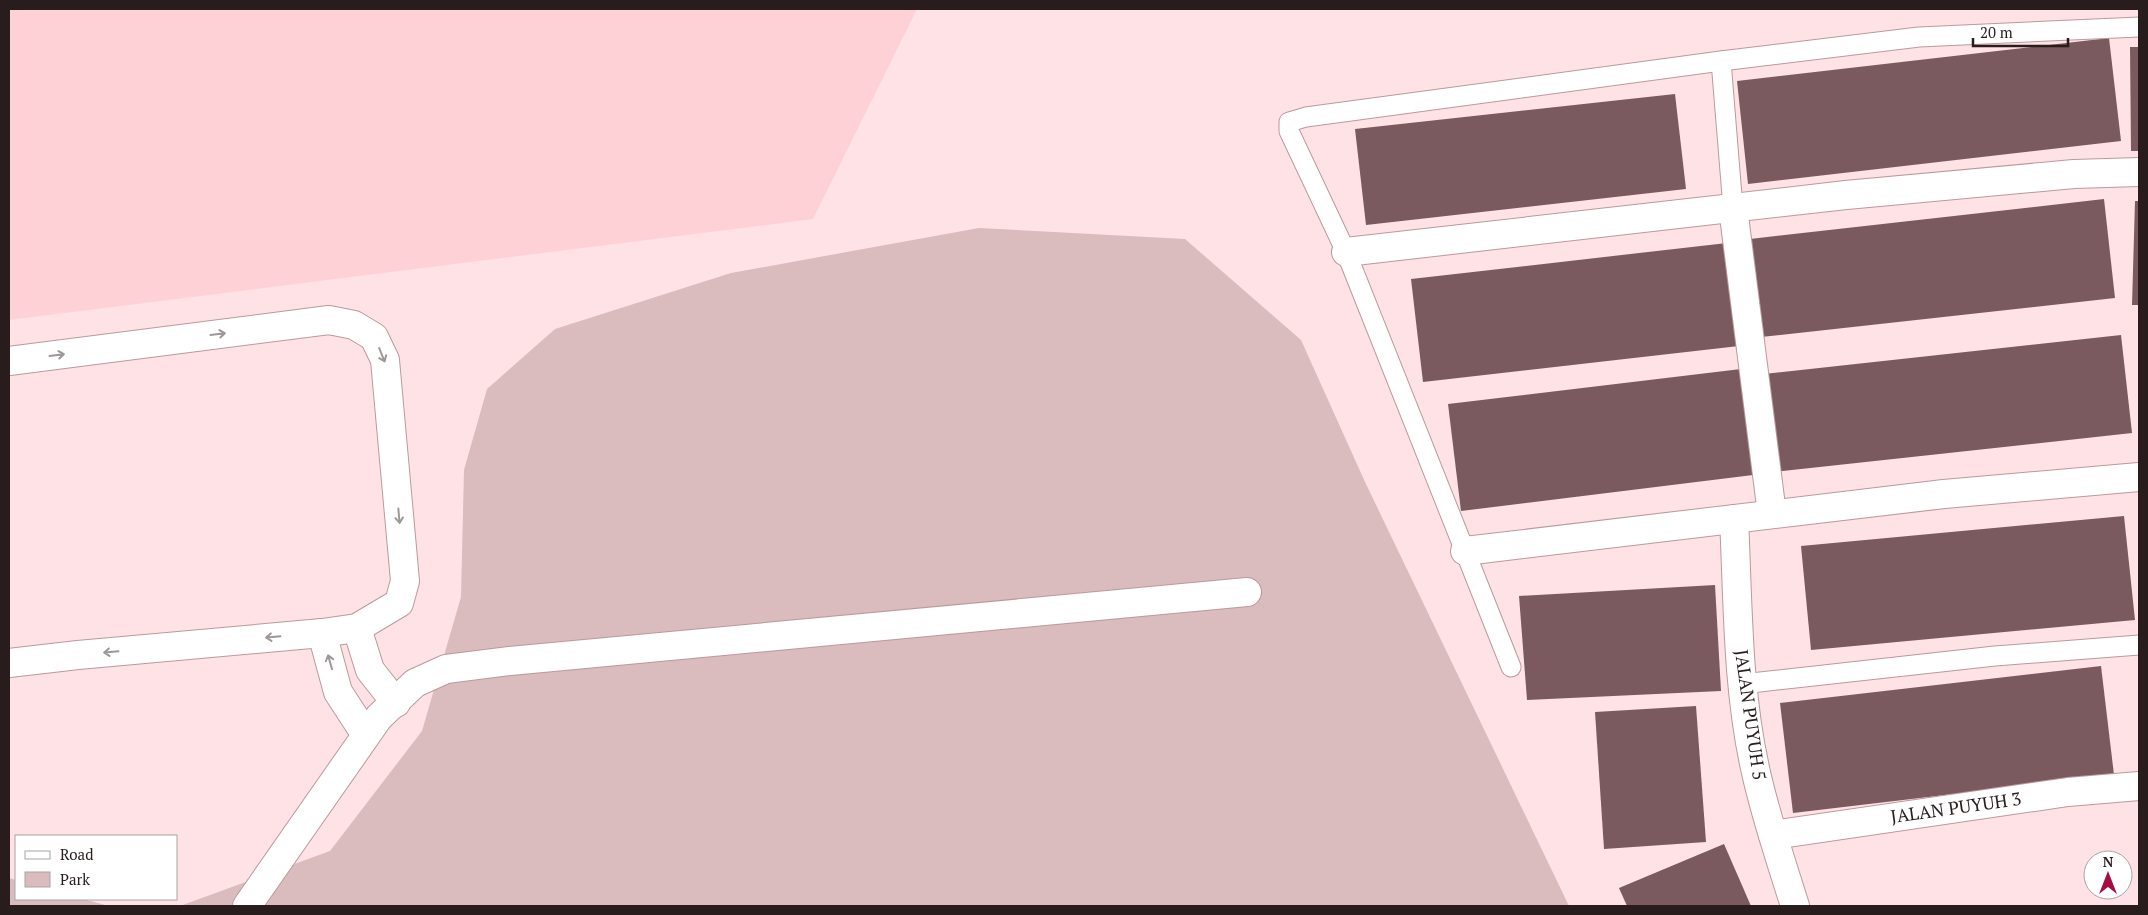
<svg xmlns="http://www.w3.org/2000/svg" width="2148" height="915" viewBox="0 0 2148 915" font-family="'PT Serif',serif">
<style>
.built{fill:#fed1d6}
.green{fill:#dabbbe}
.building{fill:#7a5a5e}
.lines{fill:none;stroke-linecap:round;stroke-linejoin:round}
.service-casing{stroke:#bb999d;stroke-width:21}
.minor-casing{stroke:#bb999d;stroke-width:30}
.service{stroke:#fff;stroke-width:19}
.minor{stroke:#fff;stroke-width:28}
.oneway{stroke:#9e9999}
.labels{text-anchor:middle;stroke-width:5;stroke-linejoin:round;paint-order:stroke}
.street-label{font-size:18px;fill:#281c1d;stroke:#fff}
</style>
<rect width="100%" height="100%" fill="#ffe2e5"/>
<!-- built -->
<path class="built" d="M 9,9 L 917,9 L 813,219 L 9,320 Z"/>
<!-- green -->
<g class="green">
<path d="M 979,228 L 1185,239 L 1301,340 L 1365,482 L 1569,906 L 180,906 L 330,851 L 422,731 L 461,597 L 464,470 L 487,389 L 555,329 L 731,273 Z"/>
<path d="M 9,878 L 16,880 L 16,899 L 83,899 L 109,906 L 9,906 Z"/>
</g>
<!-- building -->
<g class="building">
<path d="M 2109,38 L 2121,141 L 1748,184 L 1737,81 Z"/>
<path d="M 2130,47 L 2139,47 L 2139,151 L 2131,151 Z"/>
<path d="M 1675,94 L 1686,189 L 1366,225 L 1355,129 Z"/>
<path d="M 2104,199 L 2115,298 L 1761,337 L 1750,239 Z"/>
<path d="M 2135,201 L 2139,201 L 2139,305 L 2132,305 Z"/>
<path d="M 1727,243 L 1739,346 L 1423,382 L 1411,279 Z"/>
<path d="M 2121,335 L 2132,433 L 1774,472 L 1764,374 Z"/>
<path d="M 1741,369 L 1753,475 L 1461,511 L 1448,404 Z"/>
<path d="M 2124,516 L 2135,620 L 1811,650 L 1801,546 Z"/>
<path d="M 1715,585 L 1721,691 L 1527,700 L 1519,596 Z"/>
<path d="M 2101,666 L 2114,775 L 1793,813 L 1780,703 Z"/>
<path d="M 1696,706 L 1706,842 L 1604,849 L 1595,712 Z"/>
<path d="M 1724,844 L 1751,906 L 1627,906 L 1619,888 Z"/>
</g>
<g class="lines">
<defs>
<g id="service">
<path d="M 1721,61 L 1733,208"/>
<path d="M 1511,667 L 1346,252 L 1289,131 L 1289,122 L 1306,117 L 1721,61 L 1919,37 L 2139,27"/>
<path d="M 1742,684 L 1995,656 L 2139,645"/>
</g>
<g id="minor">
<path d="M 1733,208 L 1772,514"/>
<path d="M 1346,252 L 1846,195 L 2074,174 L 2139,172"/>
<path d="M 9,361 L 329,320 L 354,325 L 374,337 L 385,360 L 405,581 L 399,603 L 357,628 L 322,633 L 78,655 L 9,663"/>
<path d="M 1734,519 C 1738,601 1737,687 1755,768 C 1765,815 1781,861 1795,906"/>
<path d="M 1465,551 L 1944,494 L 2139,477"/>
<path d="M 357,628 L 370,670 L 396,703"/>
<path d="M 322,633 L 338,692 L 366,735"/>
<path d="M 1773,835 L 2068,792 L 2139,786"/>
<path d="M 247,906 L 379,717 L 415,683 L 446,669 L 510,661 L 1247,592"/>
</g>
</defs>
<!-- service casing -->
<use href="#service" class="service-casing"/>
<!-- minor casing -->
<use href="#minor" class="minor-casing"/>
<!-- service -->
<use href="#service" class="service"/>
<!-- minor -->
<use href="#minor" class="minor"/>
</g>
<!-- one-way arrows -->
<defs><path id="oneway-shaft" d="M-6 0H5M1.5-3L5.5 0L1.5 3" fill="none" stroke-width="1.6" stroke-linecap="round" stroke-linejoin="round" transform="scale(1.25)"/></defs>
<g class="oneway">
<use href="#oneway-shaft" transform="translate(218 334) rotate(-7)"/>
<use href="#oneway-shaft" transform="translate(57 355) rotate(-7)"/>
<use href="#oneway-shaft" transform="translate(382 355) rotate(68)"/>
<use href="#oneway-shaft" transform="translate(399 516) rotate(85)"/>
<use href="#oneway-shaft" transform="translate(273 637) rotate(175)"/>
<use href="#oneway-shaft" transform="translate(111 652) rotate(175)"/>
<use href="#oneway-shaft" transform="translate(330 662) rotate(-106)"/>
</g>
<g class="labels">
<!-- street labels -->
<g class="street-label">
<text transform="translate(1750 715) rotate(82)" y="6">JALAN PUYUH 5</text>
<text transform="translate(1956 808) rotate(-8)" y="6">JALAN PUYUH 3</text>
</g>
</g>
<!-- border -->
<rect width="2148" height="915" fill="none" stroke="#281c1d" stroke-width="20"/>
<!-- legend -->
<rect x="15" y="835" width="162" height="65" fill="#ffffff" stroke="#a9a4a5"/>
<rect x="25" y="851" width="25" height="8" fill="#ffffff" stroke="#a9a4a5"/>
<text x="60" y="860" font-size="15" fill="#281c1d">Road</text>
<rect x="25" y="872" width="25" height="15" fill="#dabbbe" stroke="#a9a4a5"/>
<text x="60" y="885" font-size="15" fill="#281c1d">Park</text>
<!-- north arrow -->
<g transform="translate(2108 875)"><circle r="24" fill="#ffffff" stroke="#a9a4a5"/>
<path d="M0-4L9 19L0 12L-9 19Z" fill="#a50c41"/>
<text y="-8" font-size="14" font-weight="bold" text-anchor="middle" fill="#281c1d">N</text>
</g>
<!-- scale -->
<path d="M1973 38v8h95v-8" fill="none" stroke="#281c1d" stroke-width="2.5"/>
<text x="1980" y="38" font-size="15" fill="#281c1d" stroke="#ffffff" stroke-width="4" paint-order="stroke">20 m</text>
</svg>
